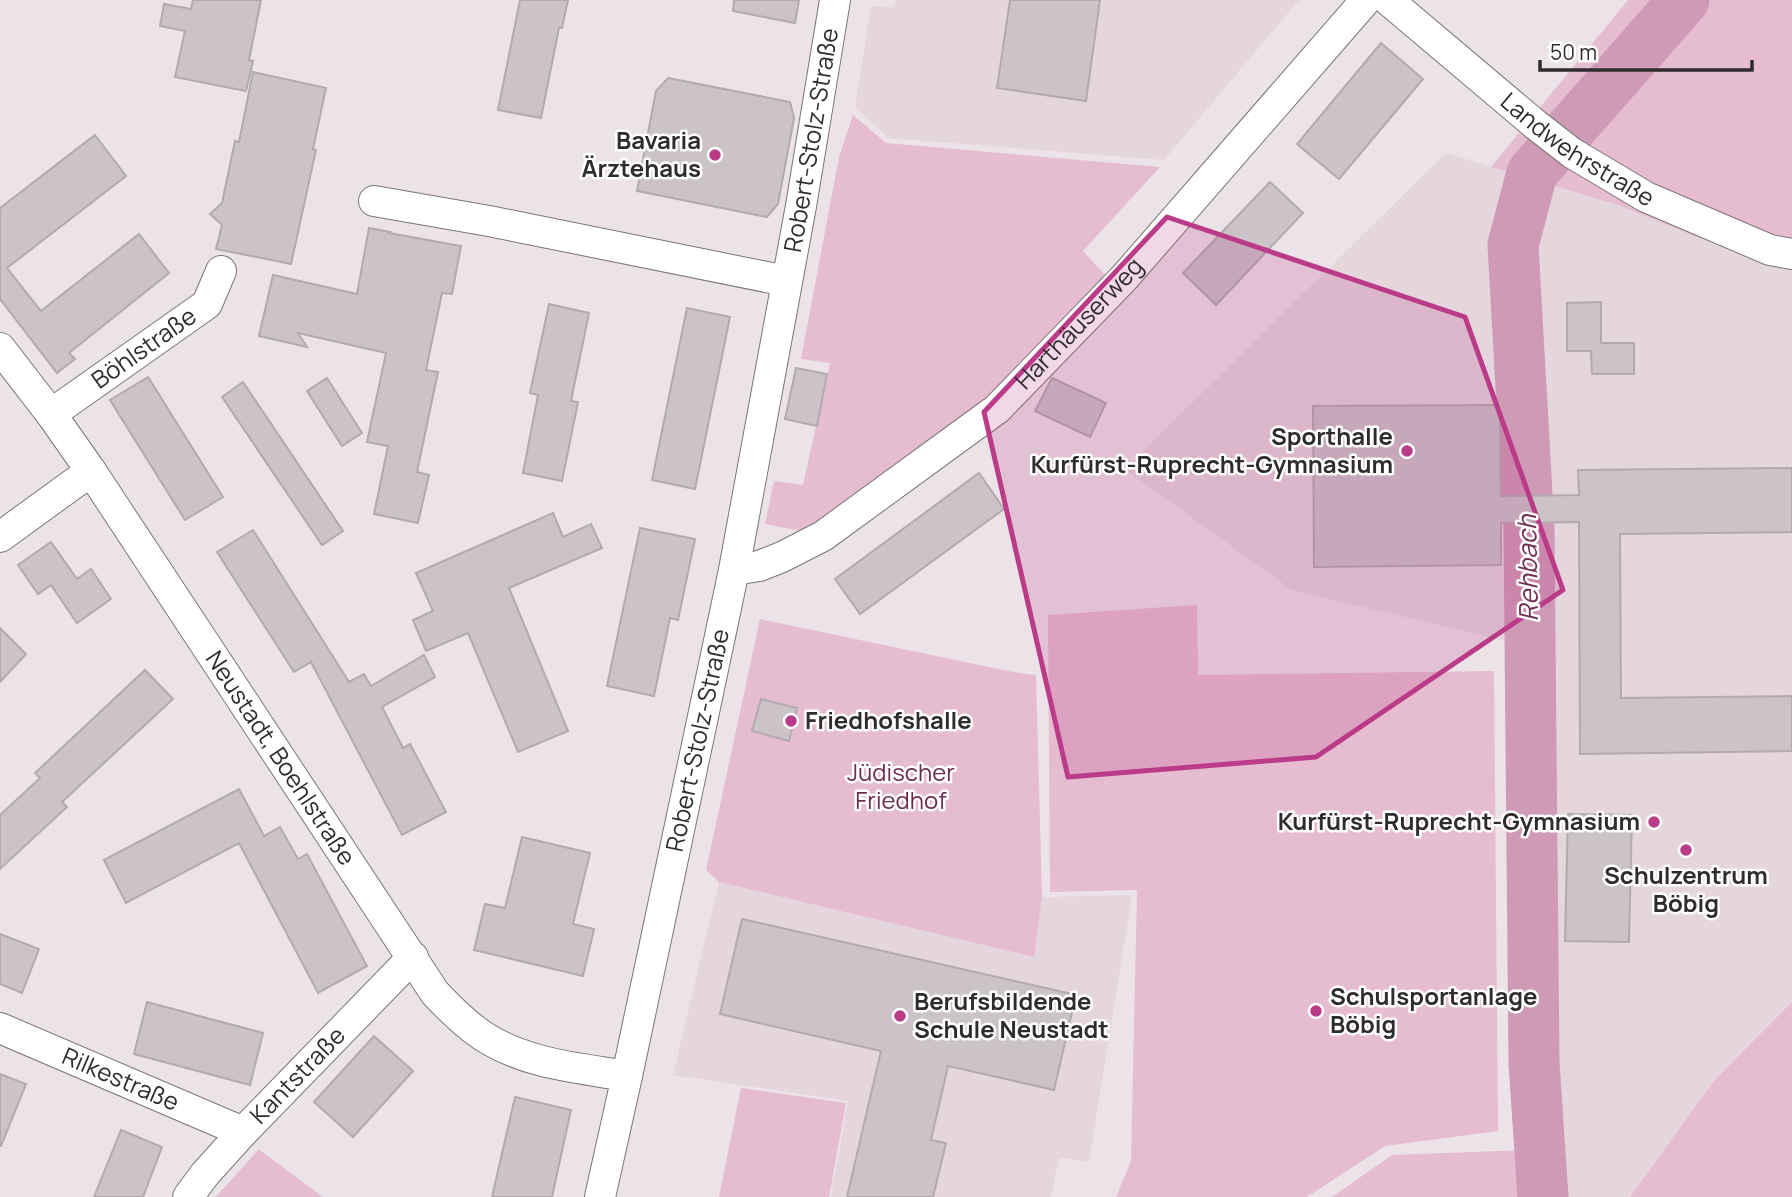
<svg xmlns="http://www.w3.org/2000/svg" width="1792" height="1197" viewBox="0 0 1792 1197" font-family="Manrope,sans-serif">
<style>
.built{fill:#e5d5dc}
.green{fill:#e6bcd1}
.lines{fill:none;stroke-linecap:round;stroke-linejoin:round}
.river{stroke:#cf9ab5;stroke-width:51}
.building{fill:#cbc3c7;stroke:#b2aaae;stroke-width:2}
.minor-casing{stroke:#7c7578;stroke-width:32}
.minor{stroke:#fff;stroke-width:30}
.marked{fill:#ba3c89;fill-opacity:0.2;stroke:#ba3c89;stroke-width:5;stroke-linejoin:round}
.poi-dot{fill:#ba3c89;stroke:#fff;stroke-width:2.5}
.labels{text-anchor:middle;stroke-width:5;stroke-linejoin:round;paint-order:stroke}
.poi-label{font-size:24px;font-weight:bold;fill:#302c2e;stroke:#fff;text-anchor:end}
.street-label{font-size:24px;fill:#302c2e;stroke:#fff}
.park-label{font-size:24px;fill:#6c2b51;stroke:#fff}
.water-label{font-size:26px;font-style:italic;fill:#702f54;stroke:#fff}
</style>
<rect width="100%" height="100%" fill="#ebe3e7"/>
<!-- built -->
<g class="built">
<path d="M 896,0 L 1299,0 L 1164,160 L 889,138 L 855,107 L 871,6 L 894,8 Z"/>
<path d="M 1446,153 L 1615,204 L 1697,237 L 1792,268 L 1792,1002 L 1713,1082 L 1630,1197 L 1525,1197 L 1526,1150 L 1511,642 L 1292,590 L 1125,469 Z"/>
<path d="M 719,882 L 1033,957 L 1042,897 L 1132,895 L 1089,1162 L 1059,1158 L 1051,1197 L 831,1197 L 848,1101 L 673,1075 Z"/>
</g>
<!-- green -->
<g class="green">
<path d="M 1628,0 L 1792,0 L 1792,268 L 1697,237 L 1615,204 L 1491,167 Z"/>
<path d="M 853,115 L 886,143 L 1160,167 L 1083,251 L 1109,279 L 983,408 L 834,516 L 800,531 L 765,524 L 774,481 L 803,485 L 830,363 L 801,359 L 839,157 Z"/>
<path d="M 1197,605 L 1198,675 L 1494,671 L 1498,1131 L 1385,1146 L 1307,1197 L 1116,1197 L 1131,1161 L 1137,890 L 1050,892 L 1048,615 Z"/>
<path d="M 760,619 L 1013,672 L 1036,675 L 1042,897 L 1034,957 L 719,882 L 706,870 Z"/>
<path d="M 1792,1002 L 1792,1197 L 1630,1197 L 1713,1082 Z"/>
<path d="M 741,1088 L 846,1103 L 829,1197 L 719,1197 Z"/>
<path d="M 259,1149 L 261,1151 L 323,1197 L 216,1197 Z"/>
<path d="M 1526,1150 L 1525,1197 L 1332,1197 L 1392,1155 Z"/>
</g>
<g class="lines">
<!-- river -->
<path class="river" d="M 1543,1197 L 1534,1063 L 1529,530 L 1513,245 L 1532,173 L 1684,0"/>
</g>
<!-- building -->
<g class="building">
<path d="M 193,0 L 261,0 L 249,60 L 253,61 L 246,91 L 175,77 L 185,31 L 160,26 L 164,4 L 191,9 Z"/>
<path d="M 520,0 L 568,0 L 562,28 L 559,28 L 541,118 L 498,110 Z"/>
<path d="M 734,0 L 799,0 L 795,23 L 733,11 Z"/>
<path d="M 1010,0 L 1100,0 L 1086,101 L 997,88 Z"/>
<path d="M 1381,43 L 1423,79 L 1339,179 L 1297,144 Z"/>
<path d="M 253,72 L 326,88 L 313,149 L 316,150 L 291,264 L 216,249 L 222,225 L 210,214 L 222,203 L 235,141 L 239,142 Z"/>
<path d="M 668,78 L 790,102 L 794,118 L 778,204 L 767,217 L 637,191 L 656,91 Z"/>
<path d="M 95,135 L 126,176 L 7,268 L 41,311 L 139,234 L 169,273 L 69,353 L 75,359 L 57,373 L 0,299 L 0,208 Z"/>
<path d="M 1270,182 L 1303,213 L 1216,305 L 1183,273 Z"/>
<path d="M 369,228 L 390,232 L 389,233 L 461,246 L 452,294 L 442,293 L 426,370 L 438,372 L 417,472 L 429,475 L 418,523 L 374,514 L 388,446 L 367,442 L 386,353 L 298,333 L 307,347 L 259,336 L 273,275 L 357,294 Z"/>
<path d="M 1601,302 L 1601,343 L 1634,343 L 1634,374 L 1592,374 L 1591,351 L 1567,351 L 1567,303 Z"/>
<path d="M 549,304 L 589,313 L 571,401 L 578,402 L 562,481 L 523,473 L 538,395 L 530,393 Z"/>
<path d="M 687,308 L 730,317 L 695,489 L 652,480 Z"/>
<path d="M 796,368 L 827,374 L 817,426 L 785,419 Z"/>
<path d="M 148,377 L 223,497 L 185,520 L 110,400 Z"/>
<path d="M 327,378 L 362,433 L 342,446 L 307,391 Z"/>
<path d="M 1052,378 L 1106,403 L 1090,437 L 1035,411 Z"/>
<path d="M 243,382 L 343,531 L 322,545 L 222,397 Z"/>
<path d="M 1500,405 L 1501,496 L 1579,495 L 1578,470 L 1792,468 L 1792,532 L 1620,534 L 1621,698 L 1792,696 L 1792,751 L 1580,754 L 1579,522 L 1501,523 L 1501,565 L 1314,567 L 1313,406 Z"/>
<path d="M 979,473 L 1004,509 L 860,614 L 835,579 Z"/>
<path d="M 553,513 L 563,537 L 591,524 L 602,548 L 509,588 L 568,731 L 518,752 L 468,633 L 426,651 L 413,620 L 433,611 L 416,573 Z"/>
<path d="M 640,528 L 695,539 L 678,620 L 670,618 L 654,696 L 607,686 Z"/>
<path d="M 253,530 L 349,682 L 364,674 L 371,686 L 424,655 L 435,677 L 382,707 L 403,748 L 410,744 L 446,812 L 402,835 L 311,662 L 294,672 L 217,552 Z"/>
<path d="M 51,542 L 77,579 L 91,569 L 111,599 L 77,623 L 51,585 L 38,594 L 18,565 Z"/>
<path d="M 0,628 L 26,654 L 0,682 Z"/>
<path d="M 145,670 L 173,699 L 62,802 L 67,807 L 0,869 L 0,815 L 40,778 L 35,773 Z"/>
<path d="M 761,699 L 797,708 L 789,741 L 752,731 Z"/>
<path d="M 239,789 L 264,836 L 280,827 L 298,859 L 307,854 L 367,966 L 318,993 L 239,843 L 126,903 L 104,860 Z"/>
<path d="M 1568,814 L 1632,815 L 1629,942 L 1565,941 Z"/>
<path d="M 522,837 L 590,853 L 573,924 L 594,929 L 583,976 L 474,950 L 485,904 L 505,908 Z"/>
<path d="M 742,919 L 1076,995 L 1054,1090 L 948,1066 L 931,1140 L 946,1143 L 933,1197 L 847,1197 L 881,1051 L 720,1014 Z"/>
<path d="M 0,934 L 39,949 L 22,993 L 0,984 Z"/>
<path d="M 147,1002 L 263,1033 L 250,1085 L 134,1054 Z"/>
<path d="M 374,1036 L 413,1071 L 353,1137 L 314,1102 Z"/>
<path d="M 0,1074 L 26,1084 L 1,1146 L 0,1146 Z"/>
<path d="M 515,1097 L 571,1110 L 552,1197 L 492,1197 Z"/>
<path d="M 121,1130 L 162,1147 L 143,1197 L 94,1197 Z"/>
</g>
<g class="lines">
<defs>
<g id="minor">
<path id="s1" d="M 1388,0 L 1536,125 L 1572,153 L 1646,197 L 1770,250 L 1792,254"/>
<path d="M 374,201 L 489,221 L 786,281"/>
<path id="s2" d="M 0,348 L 51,414 L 91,471 L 435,993 C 450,1009 465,1024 483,1036 C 526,1064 578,1068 627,1076"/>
<path id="s3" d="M 51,414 L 207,304 L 221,271"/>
<path d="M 0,537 L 91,471"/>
<path id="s4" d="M 734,570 L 759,566 L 782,557 L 823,536 L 997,409 L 1124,278 L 1366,0"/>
<path id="s5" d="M 0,1028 L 243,1132"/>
<path id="s6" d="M 188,1197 L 205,1174 L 243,1132 L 413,957"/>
<path id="s7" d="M 600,1197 L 627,1076 L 734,570 L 801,206 L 835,0"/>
</g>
</defs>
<!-- minor casing -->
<use href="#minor" class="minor-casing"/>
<!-- minor -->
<use href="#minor" class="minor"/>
</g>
<!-- marked area -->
<path class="marked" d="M 1167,217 L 1465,317 L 1563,590 L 1316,757 L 1068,777 L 984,412 Z"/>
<!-- markers -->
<g class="poi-dot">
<circle cx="715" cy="155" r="7"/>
<circle cx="1407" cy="451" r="7"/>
<circle cx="791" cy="721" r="7"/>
<circle cx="1654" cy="822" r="7"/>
<circle cx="1686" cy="850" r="7"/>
<circle cx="1316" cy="1011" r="7"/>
<circle cx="900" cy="1016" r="7"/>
</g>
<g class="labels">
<!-- poi labels -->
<g class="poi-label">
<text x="701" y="149">Bavaria<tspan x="701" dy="28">Ärztehaus</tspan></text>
<text x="1393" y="445">Sporthalle<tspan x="1393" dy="28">Kurfürst-Ruprecht-Gymnasium</tspan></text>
<text x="805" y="729" text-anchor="start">Friedhofshalle</text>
<text x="1640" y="830">Kurfürst-Ruprecht-Gymnasium</text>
<text x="1686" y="884" text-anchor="middle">Schulzentrum<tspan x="1686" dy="28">Böbig</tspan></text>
<text x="1330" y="1005" text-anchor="start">Schulsportanlage<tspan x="1330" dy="28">Böbig</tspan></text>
<text x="914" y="1010" text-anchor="start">Berufsbildende<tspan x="914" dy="28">Schule Neustadt</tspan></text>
</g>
<!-- street labels -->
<g class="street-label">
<text dy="8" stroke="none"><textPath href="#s7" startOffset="1078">Robert-Stolz-Straße</textPath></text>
<text dy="8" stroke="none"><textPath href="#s1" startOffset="242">Landwehrstraße</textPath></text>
<text dy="8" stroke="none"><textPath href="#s4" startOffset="430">Harthäuserweg</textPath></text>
<text dy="8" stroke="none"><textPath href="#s3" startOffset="114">Böhlstraße</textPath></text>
<text dy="8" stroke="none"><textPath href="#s7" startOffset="467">Robert-Stolz-Straße</textPath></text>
<text dy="8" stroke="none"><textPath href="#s2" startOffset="497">Neustadt, Boehlstraße</textPath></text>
<text dy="8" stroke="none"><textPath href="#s6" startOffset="164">Kantstraße</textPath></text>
<text dy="8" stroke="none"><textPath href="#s5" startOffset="131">Rilkestraße</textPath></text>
</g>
<!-- park labels -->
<g class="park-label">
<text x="901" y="781">Jüdischer<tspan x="901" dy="28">Friedhof</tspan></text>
</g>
<!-- water labels -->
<g class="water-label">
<text transform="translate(1528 568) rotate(-91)" y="9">Rehbach</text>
</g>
</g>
<!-- scale -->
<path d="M1540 60v10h212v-10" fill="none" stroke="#302c2e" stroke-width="3.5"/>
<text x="1550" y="60" font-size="21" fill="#302c2e" stroke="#ffffff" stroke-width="5" paint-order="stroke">50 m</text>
</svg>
